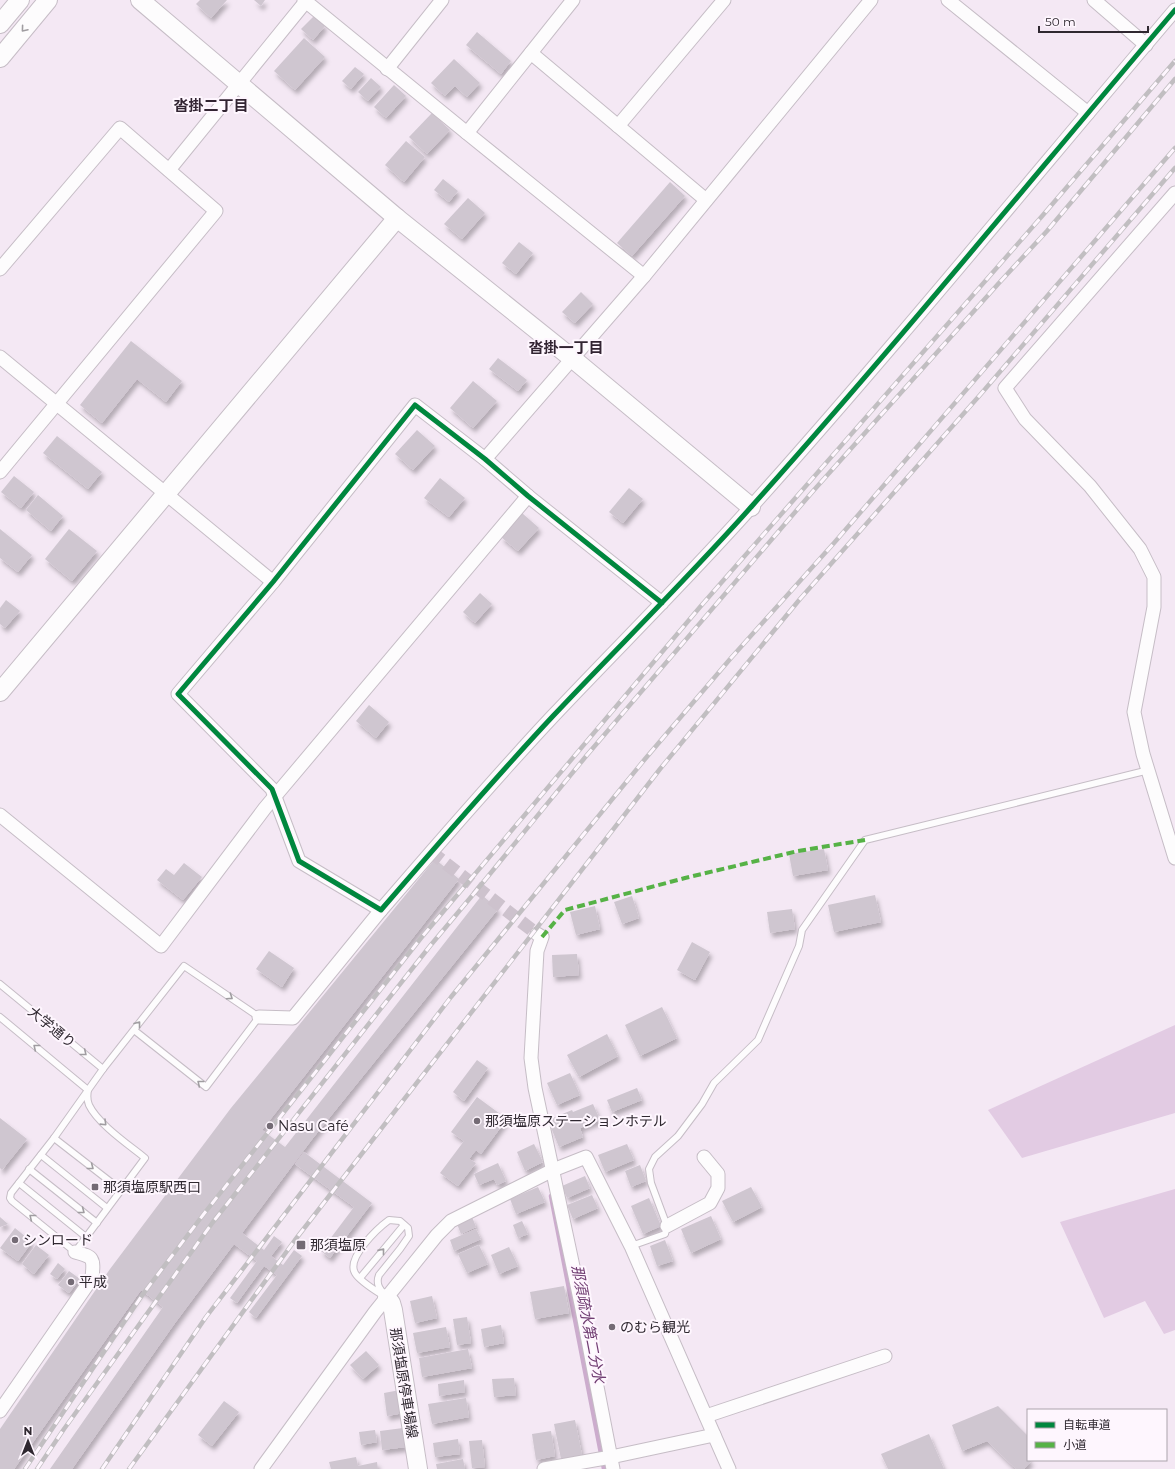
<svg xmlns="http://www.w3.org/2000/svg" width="1175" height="1469" viewBox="0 0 1175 1469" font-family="Montserrat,'Noto Sans JP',sans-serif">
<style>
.green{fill:#e2cbe3}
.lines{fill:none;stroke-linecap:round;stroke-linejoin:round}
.stream{stroke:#ccaccd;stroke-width:4.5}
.building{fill:#cfc6d0;filter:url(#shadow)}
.street-tunnel{stroke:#cdc2cd;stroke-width:13;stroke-dasharray:13 6;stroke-linecap:butt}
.lane-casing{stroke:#c6bdc6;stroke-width:8}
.street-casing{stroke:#c6bdc6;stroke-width:15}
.secondary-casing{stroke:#c6bdc6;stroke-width:20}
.lane{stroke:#fdfcfd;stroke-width:6}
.street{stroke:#fdfcfd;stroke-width:13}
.secondary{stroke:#fdfcfd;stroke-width:18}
.rail-casing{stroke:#c1bec1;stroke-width:4.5}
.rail{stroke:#fef6fe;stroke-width:3;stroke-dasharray:9;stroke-linecap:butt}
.quiet{stroke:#56b246;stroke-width:4;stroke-dasharray:8 4;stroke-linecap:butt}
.cycleway-casing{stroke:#fef6fe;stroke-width:8}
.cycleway{stroke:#00873e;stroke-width:5}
.oneway{stroke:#a09da1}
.poi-dot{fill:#746b75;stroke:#fef6fe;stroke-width:1.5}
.labels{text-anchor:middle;stroke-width:4;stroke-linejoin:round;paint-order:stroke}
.street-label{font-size:14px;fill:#2f2830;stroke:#fef6fe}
.poi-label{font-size:14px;fill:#2f2830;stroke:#fef6fe;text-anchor:start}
.neighbourhood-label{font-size:15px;font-weight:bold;fill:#322432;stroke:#fef6fe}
.water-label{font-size:15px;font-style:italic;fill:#703d72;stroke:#fef6fe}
</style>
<defs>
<filter id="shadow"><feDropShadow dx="2.5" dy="4.5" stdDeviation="2" flood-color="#0004"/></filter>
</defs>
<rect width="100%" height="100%" fill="#f4e8f4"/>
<!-- green -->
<g class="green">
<path d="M 1175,1025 L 1175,1113 L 1022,1158 L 988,1110 Z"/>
<path d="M 1175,1189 L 1175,1330 L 1164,1334 L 1145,1301 L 1104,1318 L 1060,1222 Z"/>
</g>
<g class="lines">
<!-- stream -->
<path class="stream" d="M 551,1196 L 604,1469"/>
</g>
<!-- building -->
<g class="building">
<path d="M 200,0 L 227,0 L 211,18 L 196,4 Z"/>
<path d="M 254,0 L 265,0 L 261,6 Z"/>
<path d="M 314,16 L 325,26 L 313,40 L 301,29 Z"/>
<path d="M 477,32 L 511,61 L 501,74 L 466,45 Z"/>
<path d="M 304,38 L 325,57 L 295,90 L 274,71 Z"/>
<path d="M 454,59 L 480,83 L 467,97 L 455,86 L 445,96 L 431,83 Z"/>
<path d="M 355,67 L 364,74 L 351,89 L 342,81 Z"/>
<path d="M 371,78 L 381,87 L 368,101 L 358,92 Z"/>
<path d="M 394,85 L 406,96 L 386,118 L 374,107 Z"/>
<path d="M 432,113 L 450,130 L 427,154 L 409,137 Z"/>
<path d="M 406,141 L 425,157 L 404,182 L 385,165 Z"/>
<path d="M 443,179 L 458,191 L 449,202 L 434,190 Z"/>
<path d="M 670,182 L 685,196 L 632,256 L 617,243 Z"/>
<path d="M 468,198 L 485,213 L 462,239 L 444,224 Z"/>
<path d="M 519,242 L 533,253 L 516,274 L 502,263 Z"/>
<path d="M 581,292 L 593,304 L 575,323 L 562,312 Z"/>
<path d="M 131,341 L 182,381 L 166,402 L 137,379 L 102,423 L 80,405 Z"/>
<path d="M 498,358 L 527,380 L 518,391 L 489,369 Z"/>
<path d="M 473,381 L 497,401 L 473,428 L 450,408 Z"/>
<path d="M 417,430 L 435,446 L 413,470 L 395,454 Z"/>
<path d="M 57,436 L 102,472 L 88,489 L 43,453 Z"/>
<path d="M 14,476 L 34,492 L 21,508 L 1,492 Z"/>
<path d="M 440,478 L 465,498 L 449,517 L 424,498 Z"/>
<path d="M 629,488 L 643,499 L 623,523 L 609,512 Z"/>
<path d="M 38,495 L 63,516 L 51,531 L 26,510 Z"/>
<path d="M 522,513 L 539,528 L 518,551 L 501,537 Z"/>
<path d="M 0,529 L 32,555 L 18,572 L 0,558 Z"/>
<path d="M 69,529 L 97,551 L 72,581 L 45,559 Z"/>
<path d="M 480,593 L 492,604 L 475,623 L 463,612 Z"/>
<path d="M 6,600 L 20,611 L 5,628 L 0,624 L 0,608 Z"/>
<path d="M 369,705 L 389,722 L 376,738 L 356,721 Z"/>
<path d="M 824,849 L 828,870 L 793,876 L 789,854 Z"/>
<path d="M 435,859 L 459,879 L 262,1130 L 285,1147 L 482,895 L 498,909 L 313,1138 L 242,1233 L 264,1250 L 274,1236 L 282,1242 L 271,1256 L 283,1265 L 294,1250 L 302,1256 L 256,1318 L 249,1312 L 277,1275 L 264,1266 L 237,1303 L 230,1298 L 257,1261 L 234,1244 L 175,1323 L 72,1469 L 50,1469 L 163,1307 L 141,1290 L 14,1469 L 0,1469 L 0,1429 L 110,1269 L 231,1108 Z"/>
<path d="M 184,863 L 202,877 L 183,900 L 157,880 L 166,869 L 174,875 Z"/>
<path d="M 875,895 L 881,922 L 834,932 L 828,905 Z"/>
<path d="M 632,896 L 639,918 L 622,924 L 614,902 Z"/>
<path d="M 595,906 L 600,929 L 576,935 L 570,912 Z"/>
<path d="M 792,909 L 795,929 L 770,933 L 767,912 Z"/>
<path d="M 692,942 L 710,952 L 695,980 L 677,970 Z"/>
<path d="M 269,951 L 294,968 L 282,987 L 256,969 Z"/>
<path d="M 577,954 L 579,975 L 553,977 L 552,955 Z"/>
<path d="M 662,1007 L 677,1038 L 640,1056 L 625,1025 Z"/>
<path d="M 607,1034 L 618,1056 L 579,1077 L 567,1055 Z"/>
<path d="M 477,1060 L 488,1068 L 464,1101 L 453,1092 Z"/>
<path d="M 570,1073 L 580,1095 L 557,1105 L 547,1083 Z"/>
<path d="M 637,1088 L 642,1100 L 612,1112 L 607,1100 Z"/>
<path d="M 477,1097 L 507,1119 L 481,1154 L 476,1150 L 469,1159 L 476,1163 L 458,1186 L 440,1173 L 464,1141 L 451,1132 Z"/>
<path d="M 593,1104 L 600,1120 L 580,1128 L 583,1137 L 559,1147 L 548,1120 L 572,1110 L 573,1112 Z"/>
<path d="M 0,1118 L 27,1139 L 2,1170 L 0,1168 Z"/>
<path d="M 534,1144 L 543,1162 L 525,1171 L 517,1152 Z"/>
<path d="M 627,1144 L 634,1160 L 605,1172 L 598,1155 Z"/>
<path d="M 304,1152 L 372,1203 L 330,1258 L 321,1251 L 354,1207 L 295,1164 Z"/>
<path d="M 498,1163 L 506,1181 L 497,1185 L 494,1179 L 479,1185 L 474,1174 Z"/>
<path d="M 640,1165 L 646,1181 L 631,1187 L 625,1171 Z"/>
<path d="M 585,1176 L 590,1188 L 567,1198 L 562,1186 Z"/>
<path d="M 538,1187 L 545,1202 L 516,1214 L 510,1199 Z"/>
<path d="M 751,1187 L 762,1207 L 733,1222 L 722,1201 Z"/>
<path d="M 592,1195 L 598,1208 L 573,1219 L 567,1205 Z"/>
<path d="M 649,1198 L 661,1226 L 643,1234 L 631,1206 Z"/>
<path d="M 711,1216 L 721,1239 L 691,1253 L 681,1229 Z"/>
<path d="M 0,1217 L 8,1224 L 0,1227 Z"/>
<path d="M 472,1217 L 476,1227 L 461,1234 L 457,1224 Z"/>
<path d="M 522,1221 L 528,1234 L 518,1238 L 513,1225 Z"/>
<path d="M 15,1228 L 32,1242 L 18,1261 L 0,1248 Z"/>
<path d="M 476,1229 L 481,1239 L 454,1251 L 450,1240 Z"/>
<path d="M 665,1240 L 673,1261 L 657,1266 L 650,1246 Z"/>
<path d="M 36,1245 L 49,1255 L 34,1274 L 22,1264 Z"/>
<path d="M 479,1245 L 488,1264 L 467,1273 L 458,1254 Z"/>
<path d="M 509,1247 L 518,1266 L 499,1274 L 491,1255 Z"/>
<path d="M 58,1263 L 65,1269 L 57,1279 L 50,1274 Z"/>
<path d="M 69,1271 L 80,1279 L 69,1293 L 58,1285 Z"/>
<path d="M 564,1286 L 569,1313 L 535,1319 L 530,1292 Z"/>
<path d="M 432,1296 L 437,1318 L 415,1323 L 410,1301 Z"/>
<path d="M 467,1317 L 471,1343 L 457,1345 L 453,1319 Z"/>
<path d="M 501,1325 L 504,1343 L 484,1347 L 481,1329 Z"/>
<path d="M 446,1327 L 450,1347 L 417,1353 L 413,1333 Z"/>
<path d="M 468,1349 L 472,1368 L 422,1377 L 419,1358 Z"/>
<path d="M 366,1351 L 379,1365 L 363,1379 L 350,1365 Z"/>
<path d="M 514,1378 L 516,1395 L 494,1397 L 492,1379 Z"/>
<path d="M 464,1380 L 465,1392 L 439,1396 L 438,1384 Z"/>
<path d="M 400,1390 L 404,1413 L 387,1416 L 384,1393 Z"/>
<path d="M 466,1398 L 469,1417 L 432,1424 L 428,1404 Z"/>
<path d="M 224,1401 L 239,1412 L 212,1446 L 198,1435 Z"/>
<path d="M 998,1406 L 1028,1436 L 1028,1460 L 1032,1460 L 1024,1469 L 1016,1469 L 987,1441 L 962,1451 L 952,1425 Z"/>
<path d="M 575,1420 L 582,1455 L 561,1459 L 554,1424 Z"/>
<path d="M 403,1428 L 406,1447 L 382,1450 L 380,1431 Z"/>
<path d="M 375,1430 L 377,1442 L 361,1445 L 359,1432 Z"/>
<path d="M 551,1431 L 555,1456 L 536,1460 L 532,1434 Z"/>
<path d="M 929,1434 L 944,1469 L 888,1469 L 881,1454 Z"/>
<path d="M 458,1439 L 460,1454 L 435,1457 L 433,1443 Z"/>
<path d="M 482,1440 L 485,1467 L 472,1468 L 469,1441 Z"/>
<path d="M 356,1457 L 358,1466 L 377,1462 L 378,1469 L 331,1469 L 329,1462 Z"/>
<path d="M 463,1459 L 465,1469 L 437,1469 L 436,1464 Z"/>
</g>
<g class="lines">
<!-- street-tunnel -->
<path class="street-tunnel" d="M 431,852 L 537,934"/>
<defs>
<g id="lane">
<path d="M 0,984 L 103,1069"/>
<path d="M 0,1017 L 88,1090"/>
<path d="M 88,1090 C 87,1095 87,1100 89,1105 C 98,1124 129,1145 145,1158 L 75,1252 L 12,1201 L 10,1198 L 11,1193 L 54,1138 L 103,1069 L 184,966 L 259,1017 L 206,1087 L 134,1030"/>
<path d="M 54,1138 L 121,1190"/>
<path d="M 41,1155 L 107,1208"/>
<path d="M 29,1169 L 97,1223"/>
<path d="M 19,1183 L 86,1237"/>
<path d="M 389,1220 L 400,1221 L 408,1228 L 409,1236 L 400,1249 L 379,1275 C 375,1285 381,1290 387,1298 C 378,1292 360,1282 355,1273 C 346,1258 378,1228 389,1220 Z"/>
<path d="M 631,1246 L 665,1234 L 667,1226 L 651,1183 L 649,1169 L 655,1157 L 678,1136 L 702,1104 L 714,1083 L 758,1040 L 799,946 L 802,930 L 865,840 L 1149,770"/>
<path d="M 360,1278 L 404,1225"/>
</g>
<g id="street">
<path d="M 304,0 L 467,133 L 644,276"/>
<path d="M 948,0 L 1088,113"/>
<path d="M 1094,0 L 1146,45"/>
<path d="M 531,53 L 618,126"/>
<path d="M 387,69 L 442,0"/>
<path d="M 467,133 L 573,0"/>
<path d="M 169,170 L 307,0"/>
<path d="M 1175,193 L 1005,388 L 1025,419 L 1090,486 L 1140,549 L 1154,577 L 1154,607 L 1134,712 L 1143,754 L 1175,858"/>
<path d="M 706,200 L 618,126 L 724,0"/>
<path d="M 0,269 L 120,128 L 216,211 L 0,472"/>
<path d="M 0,357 L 273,582"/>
<path d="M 485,459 L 644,276 L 871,0"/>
<path d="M 662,603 L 528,496 L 485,459 L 415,405 L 273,582 L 178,694 L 272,789 L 299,861 L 381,910 C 437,845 494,779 553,716 C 619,646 688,578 752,506 C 897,344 1034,176 1175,10"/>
<path d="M 0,815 L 161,946 L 265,808 L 528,496"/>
<path d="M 537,934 L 542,937 L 537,951 L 531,1058 L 535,1088 L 581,1304 L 613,1469"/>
<path d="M 259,1017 L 293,1018 L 381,910"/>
<path d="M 667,1226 L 710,1203 L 718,1188 L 718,1174 L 704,1157"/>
<path d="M 0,1411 L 92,1278 C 94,1258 94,1257 75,1252"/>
<path d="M 706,1416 L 885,1356"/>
<path d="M 261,1469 L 375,1312 L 437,1235 L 451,1221 L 553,1170 L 586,1157 L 631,1246 L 729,1469"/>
<path d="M 544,1469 L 611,1457 L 714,1435"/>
</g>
<g id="secondary">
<path d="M 140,0 L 397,218 L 573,359 L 751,507"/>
<path d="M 0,24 L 20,0"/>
<path d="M 0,58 L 48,0"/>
<path d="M 0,692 L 397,218"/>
<path d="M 387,1298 L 391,1303 L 393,1310 L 418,1469"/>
</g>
</defs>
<!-- lane casing -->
<use href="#lane" class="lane-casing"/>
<!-- street casing -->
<use href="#street" class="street-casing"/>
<!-- secondary casing -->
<use href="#secondary" class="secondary-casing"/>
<!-- lane -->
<use href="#lane" class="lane"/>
<!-- street -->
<use href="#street" class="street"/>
<!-- secondary -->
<use href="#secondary" class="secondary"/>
<defs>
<g id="rail">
<path d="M 25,1469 L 143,1294 L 203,1215 L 421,938 L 700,607 L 1043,215 L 1175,61"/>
<path d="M 37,1469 L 64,1429 L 213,1222 L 430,946 L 476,891 L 587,755 L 814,490 L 999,283 L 1047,231 L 1175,79"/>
<path d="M 102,1469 L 206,1317 L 451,997 L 645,759 L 731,658 L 834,543 L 1175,148"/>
<path d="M 129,1469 L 295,1240 L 660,769 L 800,599 L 980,395 L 1175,168"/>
</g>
</defs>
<!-- rail casing -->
<use href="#rail" class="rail-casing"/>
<!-- rail -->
<use href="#rail" class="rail"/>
<!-- quiet -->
<path class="quiet" d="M 542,937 L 565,910 L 685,878 L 798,851 L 865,840"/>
<defs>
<path id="cycleway" d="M 662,603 L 528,496 L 485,459 L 415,405 L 273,582 L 178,694 L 272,789 L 299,861 L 381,910 C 437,845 494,779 553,716 C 619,646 688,578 752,506 C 897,344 1034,176 1175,10"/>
</defs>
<!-- cycleway casing -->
<use href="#cycleway" class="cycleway-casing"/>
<!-- cycleway -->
<use href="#cycleway" class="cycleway"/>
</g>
<!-- one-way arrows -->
<defs><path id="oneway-chevron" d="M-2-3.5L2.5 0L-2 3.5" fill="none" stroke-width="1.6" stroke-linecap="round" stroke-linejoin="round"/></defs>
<g class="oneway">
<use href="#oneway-chevron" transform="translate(24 29) rotate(130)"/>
<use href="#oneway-chevron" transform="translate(230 997) rotate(34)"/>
<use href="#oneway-chevron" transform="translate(138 1024) rotate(-52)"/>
<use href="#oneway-chevron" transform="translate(36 1047) rotate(-141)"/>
<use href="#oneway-chevron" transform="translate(84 1053) rotate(39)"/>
<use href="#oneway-chevron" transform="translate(200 1083) rotate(-141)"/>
<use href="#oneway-chevron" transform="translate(104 1123) rotate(44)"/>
<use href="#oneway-chevron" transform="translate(91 1167) rotate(38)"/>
<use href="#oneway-chevron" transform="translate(82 1211) rotate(38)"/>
<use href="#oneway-chevron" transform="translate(32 1217) rotate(-141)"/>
<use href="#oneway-chevron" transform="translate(382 1251) rotate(-51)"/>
</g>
<!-- markers -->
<g class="poi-dot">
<circle cx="477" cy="1121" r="4"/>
<circle cx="270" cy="1126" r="4"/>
<rect x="91" y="1183" width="8" height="8" rx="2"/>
<circle cx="15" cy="1240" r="4"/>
<rect x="296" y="1240" width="10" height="10" rx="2"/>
<circle cx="71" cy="1282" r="4"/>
<circle cx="612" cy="1327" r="4"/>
</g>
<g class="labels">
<!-- street labels -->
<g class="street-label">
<text transform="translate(52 1027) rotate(39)" y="5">大学通り</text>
<text transform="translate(404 1383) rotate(81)" y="5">那須塩原停車場線</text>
</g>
<!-- poi labels -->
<g class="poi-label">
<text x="485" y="1126">那須塩原ステーションホテル</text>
<text x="278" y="1131">Nasu Café</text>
<text x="103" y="1192">那須塩原駅西口</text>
<text x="23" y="1245">シンロード</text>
<text x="310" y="1250">那須塩原</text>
<text x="79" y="1287">平成</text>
<text x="620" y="1332">のむら観光</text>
</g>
<!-- neighbourhood labels -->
<g class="neighbourhood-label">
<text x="211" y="111">沓掛二丁目</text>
<text x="566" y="353">沓掛一丁目</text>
</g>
<!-- water labels -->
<g class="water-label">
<text transform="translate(588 1324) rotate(79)" y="5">那須疏水第二分水</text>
</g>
</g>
<!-- legend -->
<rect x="1027" y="1409" width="140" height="52" fill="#fef6fe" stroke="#aba4ac"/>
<rect x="1035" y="1422" width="20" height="6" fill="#00873e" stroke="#aba4ac"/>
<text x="1063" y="1429" font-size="12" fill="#2f2830">自転車道</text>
<rect x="1035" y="1442" width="20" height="6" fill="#56b246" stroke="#aba4ac"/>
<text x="1063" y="1449" font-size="12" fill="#2f2830">小道</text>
<!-- north arrow -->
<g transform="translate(28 1441)" stroke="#fef6fe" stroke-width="3" paint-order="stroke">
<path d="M0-3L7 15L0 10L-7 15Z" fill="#2f2830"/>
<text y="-6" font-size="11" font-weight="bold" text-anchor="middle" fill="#2f2830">N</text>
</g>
<!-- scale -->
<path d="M1039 26v6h109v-6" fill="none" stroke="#2f2830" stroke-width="2"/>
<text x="1045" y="26" font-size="12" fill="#2f2830" stroke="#fef6fe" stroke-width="3" paint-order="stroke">50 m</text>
</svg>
